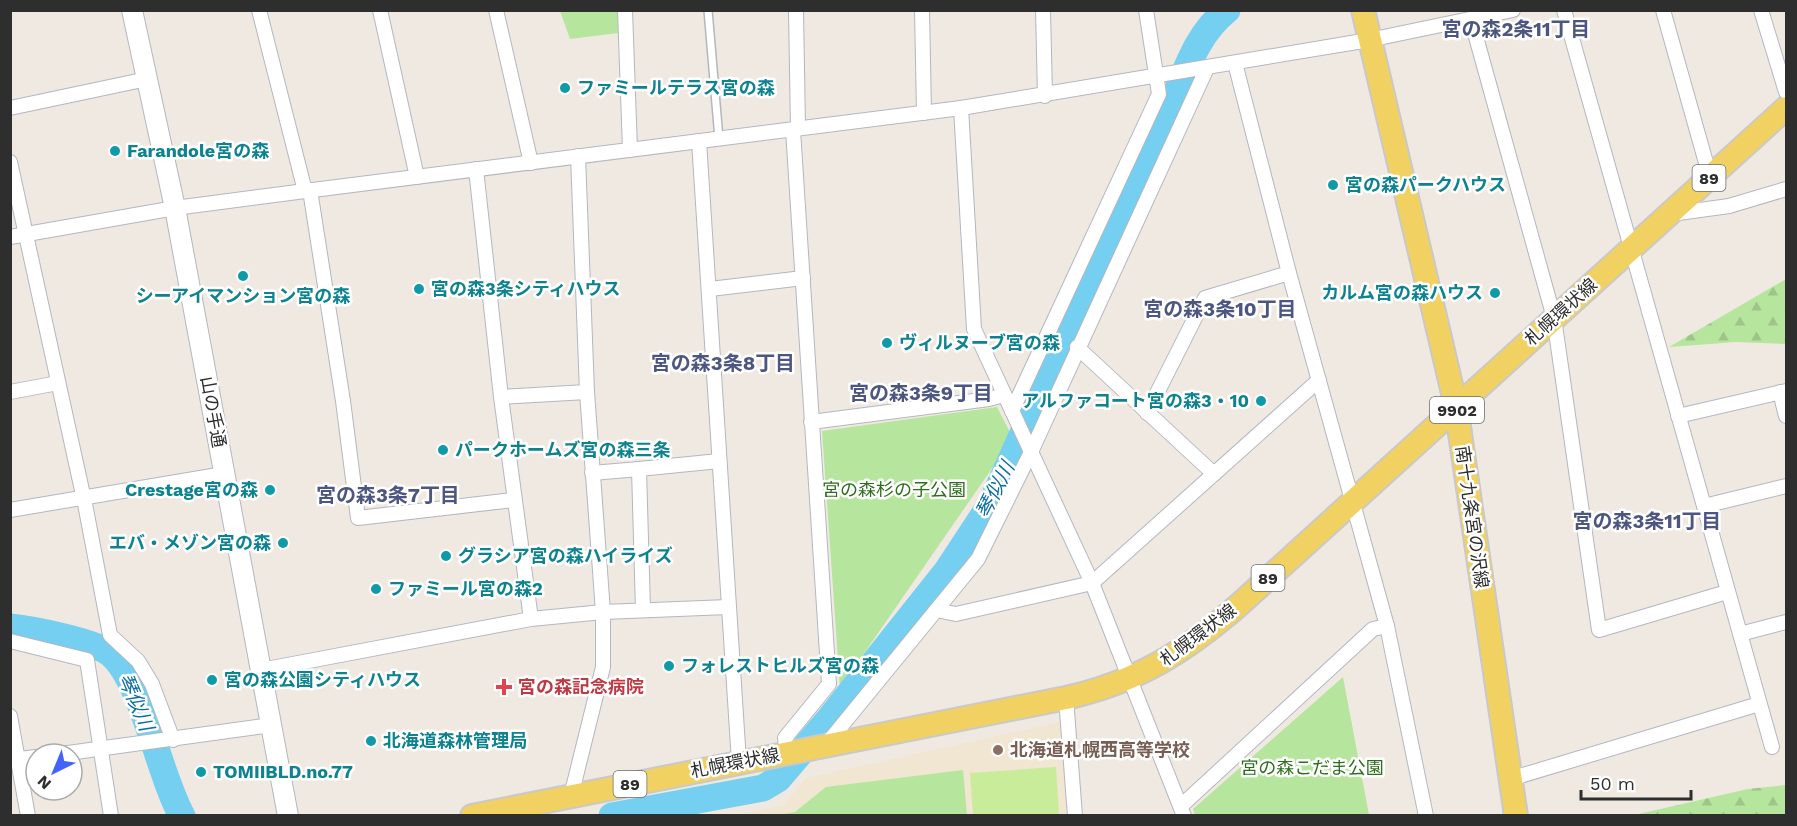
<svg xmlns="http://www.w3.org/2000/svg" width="1797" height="826" viewBox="0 0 1797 826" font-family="'Work Sans','Noto Sans JP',sans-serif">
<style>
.education{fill:#f0e6d1}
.green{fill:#b6e59e}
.forest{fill:url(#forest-firs)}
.pitch{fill:#c9ec9a}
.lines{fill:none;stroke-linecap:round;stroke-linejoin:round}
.river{stroke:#75cff0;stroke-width:27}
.service-casing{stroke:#b4b7c1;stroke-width:10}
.minor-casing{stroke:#b4b7c1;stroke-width:16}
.secondary-casing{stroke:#b4b7c1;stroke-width:22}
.primary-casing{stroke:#c9c9c9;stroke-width:26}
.service{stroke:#fff;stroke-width:7}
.minor{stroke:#fff;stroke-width:14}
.secondary{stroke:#fff;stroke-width:20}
.primary{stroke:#f2d163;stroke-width:22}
.culture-dot{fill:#0f9aa8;stroke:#fff;stroke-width:2}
.health-dot{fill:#e0444e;stroke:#fff;stroke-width:2}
.education-dot{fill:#8d6e63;stroke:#fff;stroke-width:2}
.labels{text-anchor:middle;stroke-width:5;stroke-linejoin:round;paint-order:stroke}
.shield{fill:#fff;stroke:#6d6d6d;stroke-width:1.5}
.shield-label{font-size:16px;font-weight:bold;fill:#2e2e2e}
.culture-label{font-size:18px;font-weight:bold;fill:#0d838f;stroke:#fff;text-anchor:start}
.street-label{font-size:18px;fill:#2e2e2e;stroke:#fff}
.park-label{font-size:18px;fill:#2c6e1b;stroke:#fff}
.health-label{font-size:18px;font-weight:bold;fill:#be3a42;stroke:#fff;text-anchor:start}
.education-label{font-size:18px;font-weight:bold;fill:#785e54;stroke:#fff;text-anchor:start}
.neighbourhood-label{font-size:20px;font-weight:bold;fill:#4d5680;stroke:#fff}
.water-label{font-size:20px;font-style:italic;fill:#0d6fa3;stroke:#fff}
</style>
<defs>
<pattern id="forest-firs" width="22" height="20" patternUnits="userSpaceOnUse" patternTransform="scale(1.5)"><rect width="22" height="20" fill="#b6e59e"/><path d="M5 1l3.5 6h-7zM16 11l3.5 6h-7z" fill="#9dc588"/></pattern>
</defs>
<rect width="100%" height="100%" fill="#efe9e1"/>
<!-- education -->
<path class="education" d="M 1060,722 L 1068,815 L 734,816 L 784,805 L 806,778 Z"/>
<!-- green -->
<g class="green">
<path d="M 560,11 L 618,11 L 618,33 L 570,39 Z"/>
<path d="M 997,407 L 1013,438 L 840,688 L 822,431 Z"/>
<path d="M 1343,677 L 1369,815 L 1195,815 L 1193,809 Z"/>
<path d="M 963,770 L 967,815 L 778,815 L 795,812 L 826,787 Z"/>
</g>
<!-- forest -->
<g class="forest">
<path d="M 1786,279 L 1786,344 L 1736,342 L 1669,347 Z"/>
<path d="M 1786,785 L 1786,815 L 1634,815 L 1748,789 Z"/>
</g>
<!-- pitch -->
<path class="pitch" d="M 1056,767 L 1059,815 L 973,815 L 970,773 Z"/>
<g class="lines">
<!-- river -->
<g class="river">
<path d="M 10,627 C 31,629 98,642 112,655 C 143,683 159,775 182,816"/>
<path d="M 612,816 L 763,788 L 778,779 L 831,717 L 947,571 L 991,504 L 1173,101 C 1187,68 1197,34 1227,10"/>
</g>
<defs>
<path id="service" d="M 708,10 L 719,139"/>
<g id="minor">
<path d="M 259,10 L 305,191"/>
<path d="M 380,10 L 417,177"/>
<path d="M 496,10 L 531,163"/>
<path d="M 625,10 L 630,150"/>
<path d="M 796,10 L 798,129"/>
<path d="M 922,10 L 924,113"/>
<path d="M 1043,10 L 1045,96"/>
<path d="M 1564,10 L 1772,747"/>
<path d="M 1663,10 L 1710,177"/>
<path d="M 1761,10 L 1786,92"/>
<path d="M 1471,19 L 1554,318 L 1599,630 L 1727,592"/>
<path d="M 1235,63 L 1289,273 L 1387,626 L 1426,816"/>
<path d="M 10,108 L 147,79"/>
<path d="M 961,108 L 974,329 L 1092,583 L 1184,816"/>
<path d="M 699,141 L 739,762"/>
<path d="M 10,162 L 85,504 L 110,635 L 138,661 L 152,684 L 173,740"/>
<path d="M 476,169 L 501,397 L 531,619"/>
<path d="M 310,190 L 343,401 L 358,518 L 513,500"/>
<path d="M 1671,214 L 1729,206 L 1786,189"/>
<path d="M 10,237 L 175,208 L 305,191 L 961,108 L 1369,40 L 1513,10"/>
<path d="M 710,289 L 803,278"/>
<path d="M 1077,347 L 1214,474"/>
<path d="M 10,392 L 58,383"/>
<path d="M 1780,392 L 1786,416"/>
<path d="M 501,397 L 587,392"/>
<path d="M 1012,411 L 1159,94 L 1146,10"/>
<path d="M 1147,413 L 1205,298 L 1289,273"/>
<path d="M 1678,416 L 1786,391"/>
<path d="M 811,422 L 989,399 L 1004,395"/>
<path d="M 592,473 L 639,469"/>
<path d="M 1704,506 L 1786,486"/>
<path d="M 10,510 L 224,474"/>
<path d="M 643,610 L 639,469 L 719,461"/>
<path d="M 936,610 L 956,614 L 1092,583 L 1319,380"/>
<path d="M 1740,634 L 1786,622"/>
<path d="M 10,641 L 87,660 L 111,816"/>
<path d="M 261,670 L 531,619 L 603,612 L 728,607"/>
<path d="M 1066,698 L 1075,816"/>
<path d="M 10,716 L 28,816"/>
<path d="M 825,746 L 978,559 L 1031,452 L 1207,68"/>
<path d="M 787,753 L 785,738 L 829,684 L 793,130"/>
<path d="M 61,754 L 271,725"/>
<path d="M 11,760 L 36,757"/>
<path d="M 1510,779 L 1759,704"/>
<path d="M 571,796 L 603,667 L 603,612 L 587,392 L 578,156"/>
<path d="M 1181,806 L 1373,629 L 1387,626"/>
</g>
<path id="secondary" d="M 132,10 L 175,208 L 288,816"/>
<g id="primary">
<path d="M 1363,10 L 1456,406 L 1516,816"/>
<path d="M 472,816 L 1066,698 C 1137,682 1185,652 1240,604 L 1786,108"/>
</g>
</defs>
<!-- service casing -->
<use href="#service" class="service-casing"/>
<!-- minor casing -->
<use href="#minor" class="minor-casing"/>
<!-- secondary casing -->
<use href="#secondary" class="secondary-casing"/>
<!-- primary casing -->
<use href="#primary" class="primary-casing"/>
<!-- service -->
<use href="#service" class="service"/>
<!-- minor -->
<use href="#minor" class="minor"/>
<!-- secondary -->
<use href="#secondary" class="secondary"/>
<!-- primary -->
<use href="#primary" class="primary"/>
</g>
<!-- markers -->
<g class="culture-dot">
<circle cx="565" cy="88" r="6"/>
<circle cx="115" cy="151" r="6"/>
<circle cx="1333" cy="185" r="6"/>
<circle cx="243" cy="276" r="6"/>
<circle cx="419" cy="289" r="6"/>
<circle cx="1495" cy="293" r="6"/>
<circle cx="887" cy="343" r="6"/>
<circle cx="1261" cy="401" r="6"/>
<circle cx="443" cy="450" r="6"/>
<circle cx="270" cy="490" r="6"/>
<circle cx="283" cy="543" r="6"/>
<circle cx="446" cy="556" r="6"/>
<circle cx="376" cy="589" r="6"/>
<circle cx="669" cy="666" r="6"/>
<circle cx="212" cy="680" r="6"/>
<circle cx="371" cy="741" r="6"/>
<circle cx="201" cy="772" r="6"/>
</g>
<path class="health-dot" d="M501 678h6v6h6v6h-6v6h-6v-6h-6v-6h6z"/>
<circle class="education-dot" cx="998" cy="750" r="6"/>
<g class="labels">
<!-- shield labels -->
<g class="shield">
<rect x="1692.5" y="165" width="33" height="26" rx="4.5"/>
<rect x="1430" y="397" width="54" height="26" rx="4.5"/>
<rect x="1251.5" y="565" width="33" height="26" rx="4.5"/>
<rect x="613.5" y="771" width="33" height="26" rx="4.5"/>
</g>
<g class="shield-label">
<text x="1709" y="184">89</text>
<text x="1457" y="416">9902</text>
<text x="1268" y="584">89</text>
<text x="630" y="790">89</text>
</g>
<!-- culture labels -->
<g class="culture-label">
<text x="577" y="94">ファミールテラス宮の森</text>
<text x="127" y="157">Farandole宮の森</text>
<text x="1345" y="191">宮の森パークハウス</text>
<text x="431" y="295">宮の森3条シティハウス</text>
<text x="1483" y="299" text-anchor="end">カルム宮の森ハウス</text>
<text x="243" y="302" text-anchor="middle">シーアイマンション宮の森</text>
<text x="899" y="349">ヴィルヌーブ宮の森</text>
<text x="1249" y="407" text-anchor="end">アルファコート宮の森3・10</text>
<text x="455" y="456">パークホームズ宮の森三条</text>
<text x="258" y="496" text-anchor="end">Crestage宮の森</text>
<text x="271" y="549" text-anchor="end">エバ・メゾン宮の森</text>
<text x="458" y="562">グラシア宮の森ハイライズ</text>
<text x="388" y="595">ファミール宮の森2</text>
<text x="681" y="672">フォレストヒルズ宮の森</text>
<text x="224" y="686">宮の森公園シティハウス</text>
<text x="383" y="747">北海道森林管理局</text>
<text x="213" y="778">TOMIIBLD.no.77</text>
</g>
<!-- street labels -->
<g class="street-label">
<text transform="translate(1561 312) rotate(-42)" y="6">札幌環状線</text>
<text transform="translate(213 412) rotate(80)" y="6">山の手通</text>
<text transform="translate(1472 517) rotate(82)" y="6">南十九条宮の沢線</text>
<text transform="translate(1198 635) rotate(-37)" y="6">札幌環状線</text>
<text transform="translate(735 763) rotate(-11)" y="6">札幌環状線</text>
</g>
<!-- park labels -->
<g class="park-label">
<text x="894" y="496">宮の森杉の子公園</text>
<text x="1312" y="774">宮の森こだま公園</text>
</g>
<!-- health labels -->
<g class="health-label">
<text x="518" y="693">宮の森記念病院</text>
</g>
<!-- education labels -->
<g class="education-label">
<text x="1010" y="756">北海道札幌西高等学校</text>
</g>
<!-- neighbourhood labels -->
<g class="neighbourhood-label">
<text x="1516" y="36">宮の森2条11丁目</text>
<text x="1220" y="316">宮の森3条10丁目</text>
<text x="723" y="370">宮の森3条8丁目</text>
<text x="921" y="400">宮の森3条9丁目</text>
<text x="388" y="502">宮の森3条7丁目</text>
<text x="1647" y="528">宮の森3条11丁目</text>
</g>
<!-- water labels -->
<g class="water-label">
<text transform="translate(995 490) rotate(-63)" y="7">琴似川</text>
<text transform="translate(136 702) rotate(67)" y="7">琴似川</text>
</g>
</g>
<!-- border -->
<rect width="1797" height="826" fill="none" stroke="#2e2e2e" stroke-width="24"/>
<!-- north arrow -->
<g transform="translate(54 772) rotate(223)"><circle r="28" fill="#ffffff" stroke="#ababab" stroke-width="1.5"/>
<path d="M0-4.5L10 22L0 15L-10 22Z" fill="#4264fb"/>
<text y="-9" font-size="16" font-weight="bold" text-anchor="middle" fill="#2e2e2e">N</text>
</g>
<!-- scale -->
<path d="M1581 790v9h110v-9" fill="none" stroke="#2e2e2e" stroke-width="3"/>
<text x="1590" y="790" font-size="18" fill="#2e2e2e" stroke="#ffffff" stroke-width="4.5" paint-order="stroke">50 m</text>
</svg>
